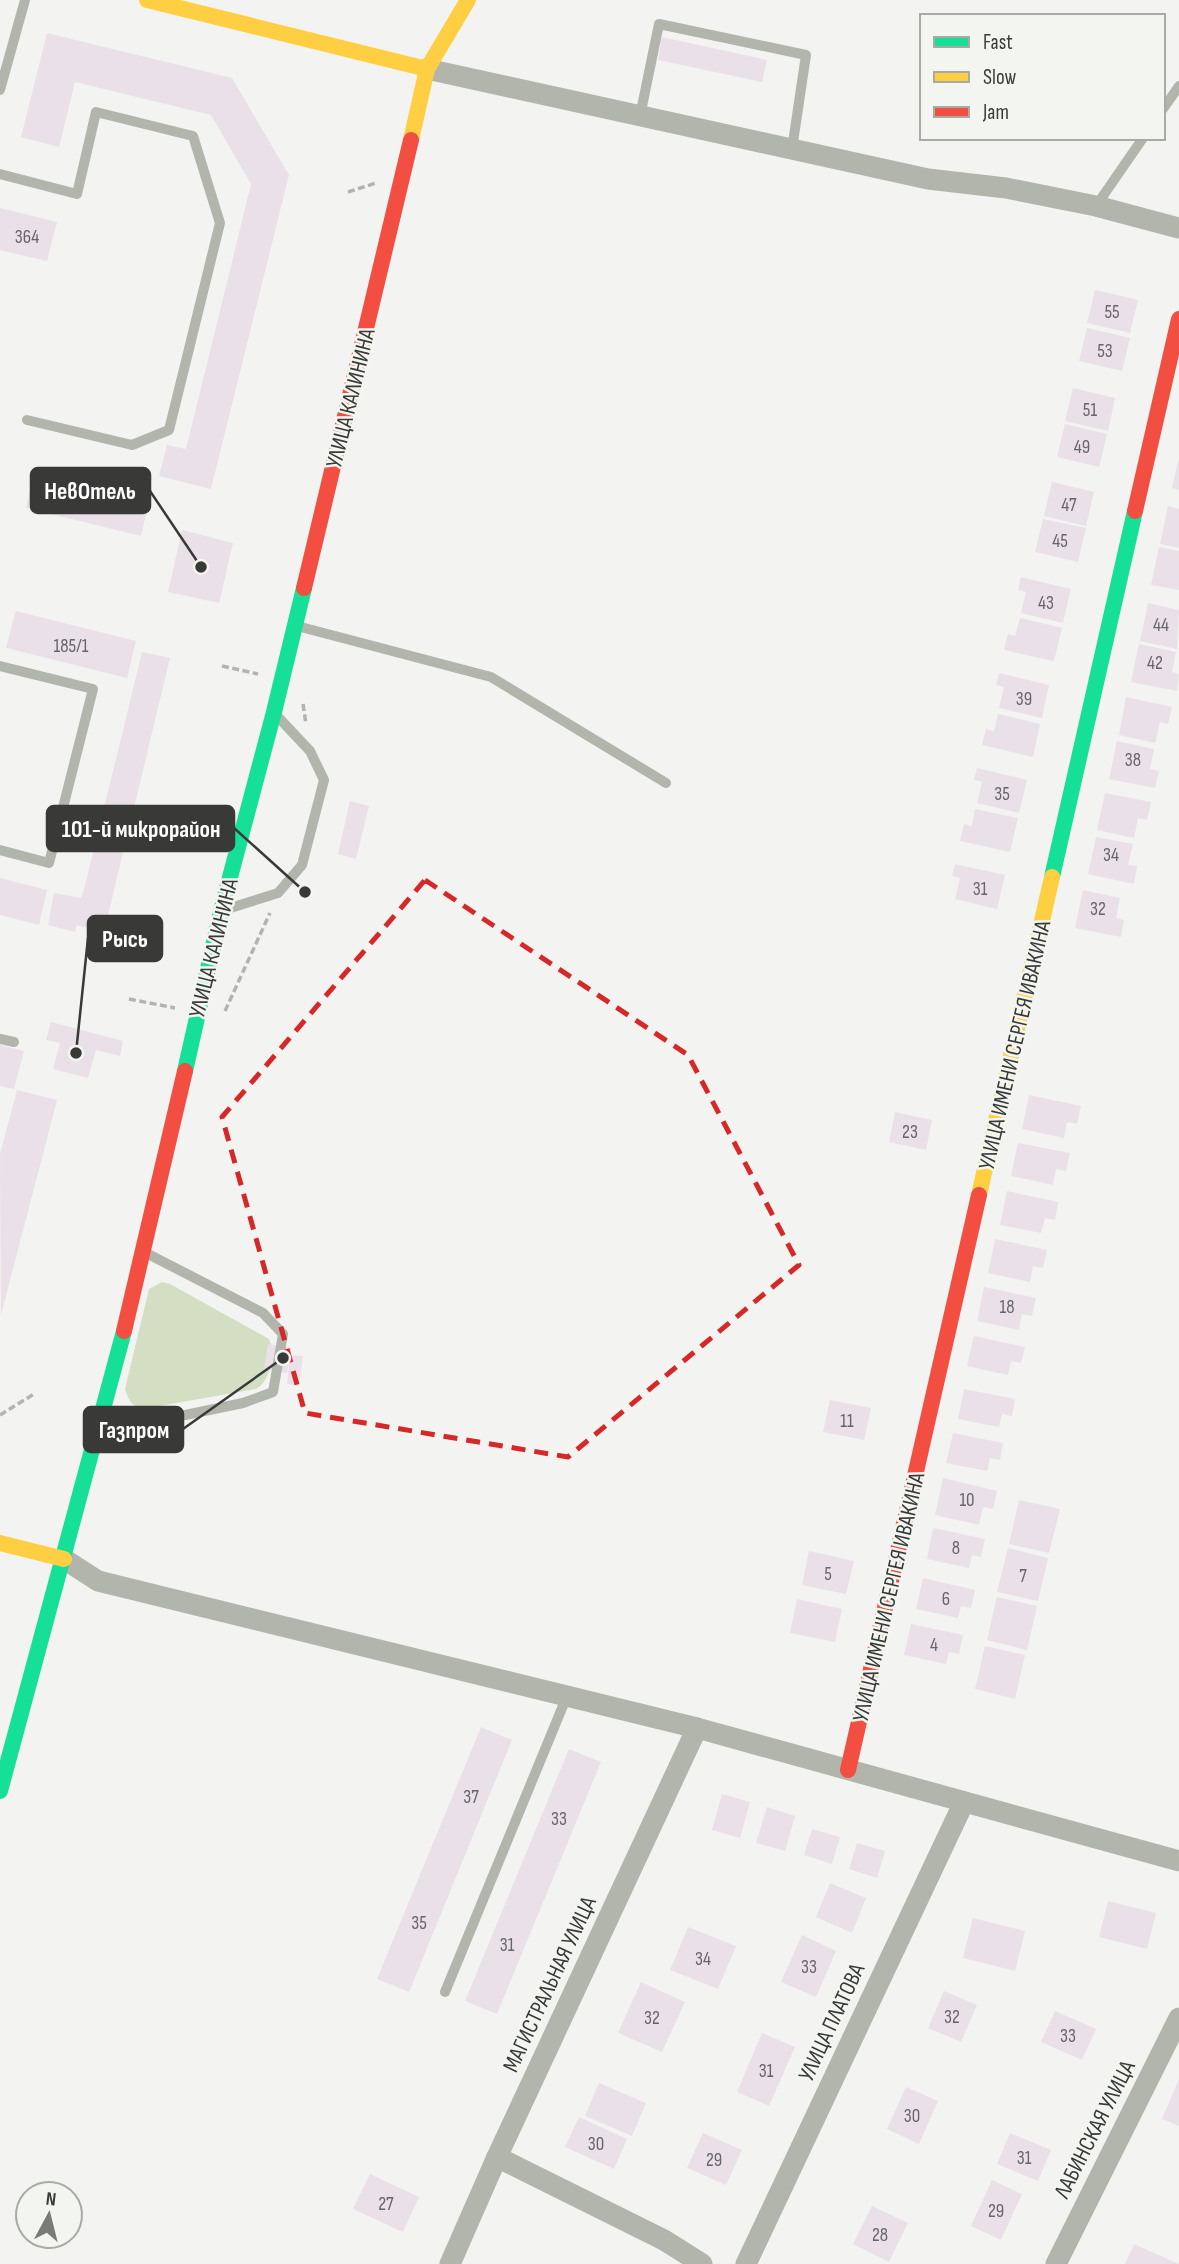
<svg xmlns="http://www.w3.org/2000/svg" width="1179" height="2264" viewBox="0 0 1179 2264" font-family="'Sofia Sans Condensed',sans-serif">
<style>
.green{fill:#d3dec3}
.building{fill:#e9e0e8}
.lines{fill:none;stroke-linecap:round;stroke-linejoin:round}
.path{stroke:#b2b4b0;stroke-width:3.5;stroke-dasharray:7 3.5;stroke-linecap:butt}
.lane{stroke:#b2b5ab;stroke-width:10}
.street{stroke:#b2b5ab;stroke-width:21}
.fast{stroke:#16e098;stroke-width:16}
.slow{stroke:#ffcf43;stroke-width:16}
.jam{stroke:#f24e42;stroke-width:16}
.marked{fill:none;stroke:#d62828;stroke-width:5;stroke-dasharray:14 9;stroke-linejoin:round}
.labels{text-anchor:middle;stroke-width:5;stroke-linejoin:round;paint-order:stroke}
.number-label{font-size:19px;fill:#676566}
.street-label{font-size:23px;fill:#393a38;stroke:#f3f5f0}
.leader{fill:none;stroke:#393a38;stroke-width:2.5}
.callout-dot{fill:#393a38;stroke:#f3f5f0;stroke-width:2.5}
.callout{fill:#393a38;stroke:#393a38;stroke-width:2.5}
.callout-label{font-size:24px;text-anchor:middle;font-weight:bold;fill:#fff}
</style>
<rect width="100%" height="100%" fill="#f3f4f1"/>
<!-- green -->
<path class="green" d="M 162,1282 L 170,1284 L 269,1339 C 276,1355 270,1381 256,1389 L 142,1409 C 132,1406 128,1400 125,1389 L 149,1289 Z"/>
<!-- building -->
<g class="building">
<path d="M 47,33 L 232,78 L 289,175 L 211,489 L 159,476 L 167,445 L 186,449 L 251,184 L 211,115 L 75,82 L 59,147 L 21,137 Z"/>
<path d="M 662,37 L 767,60 L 762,82 L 658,60 Z"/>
<path d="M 0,208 L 57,222 L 47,261 L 0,250 Z"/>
<path d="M 1095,290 L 1138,300 L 1130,333 L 1087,323 Z"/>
<path d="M 1087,328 L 1130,338 L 1122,371 L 1079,361 Z"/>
<path d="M 1073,388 L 1115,398 L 1108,431 L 1065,421 Z"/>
<path d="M 1065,424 L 1107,434 L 1099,467 L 1057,457 Z"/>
<path d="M 1178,461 L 1179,462 L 1179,490 L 1172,488 Z"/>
<path d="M 35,469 L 150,497 L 141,536 L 26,508 Z"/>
<path d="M 1052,482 L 1094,492 L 1086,526 L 1044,516 Z"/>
<path d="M 1168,506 L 1179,509 L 1179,548 L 1160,544 Z"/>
<path d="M 1043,519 L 1086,528 L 1078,562 L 1035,552 Z"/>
<path d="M 182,530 L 233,543 L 219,603 L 168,592 Z"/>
<path d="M 1159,547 L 1179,551 L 1179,590 L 1151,585 Z"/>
<path d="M 1021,577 L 1071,589 L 1063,623 L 1021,613 L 1026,592 L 1018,590 Z"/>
<path d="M 1148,603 L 1179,610 L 1177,649 L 1140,641 Z"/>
<path d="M 16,611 L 136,641 L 127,678 L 6,648 Z"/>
<path d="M 1020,618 L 1062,628 L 1054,661 L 1004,650 L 1008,634 L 1015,636 Z"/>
<path d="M 1139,644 L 1176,652 L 1172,672 L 1179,674 L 1177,691 L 1131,682 Z"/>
<path d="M 142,652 L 170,658 L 104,932 L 77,925 L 75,932 L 48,925 L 54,893 L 81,898 L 84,890 Z"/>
<path d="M 999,673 L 1049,685 L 1042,718 L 999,708 L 1004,687 L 996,685 Z"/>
<path d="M 1126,697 L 1172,707 L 1168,724 L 1160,722 L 1155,743 L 1119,735 Z"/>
<path d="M 998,714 L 1040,724 L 1033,757 L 982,745 L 986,729 L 994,731 Z"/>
<path d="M 1117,741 L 1154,749 L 1150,769 L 1159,771 L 1155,788 L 1109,779 Z"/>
<path d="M 977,768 L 1027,780 L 1019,813 L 977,803 L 982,782 L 974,780 Z"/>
<path d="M 1105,793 L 1151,802 L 1147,820 L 1138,818 L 1134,838 L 1097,830 Z"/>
<path d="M 350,801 L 369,806 L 356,859 L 338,854 Z"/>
<path d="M 975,809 L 1018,818 L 1010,852 L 960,841 L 964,824 L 972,826 Z"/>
<path d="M 1096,837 L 1133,844 L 1128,865 L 1137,866 L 1134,884 L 1088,874 Z"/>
<path d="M 955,864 L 1005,875 L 997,909 L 955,899 L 960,878 L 952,876 Z"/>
<path d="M 0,878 L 47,890 L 39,925 L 0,915 Z"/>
<path d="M 1083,890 L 1120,898 L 1116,918 L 1124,920 L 1121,937 L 1075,928 Z"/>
<path d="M 51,1022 L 123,1041 L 120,1056 L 96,1050 L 88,1078 L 53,1069 L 60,1043 L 46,1040 Z"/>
<path d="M 0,1045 L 24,1051 L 14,1089 L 0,1086 Z"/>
<path d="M 17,1090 L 57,1100 L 1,1315 L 0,1154 Z"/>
<path d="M 1029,1095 L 1081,1106 L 1077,1124 L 1067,1122 L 1064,1138 L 1022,1129 Z"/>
<path d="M 895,1112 L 932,1120 L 926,1150 L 889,1142 Z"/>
<path d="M 1018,1143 L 1070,1153 L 1066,1171 L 1056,1169 L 1053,1185 L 1011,1176 Z"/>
<path d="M 1007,1191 L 1058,1202 L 1055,1220 L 1045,1218 L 1041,1233 L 1000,1225 Z"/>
<path d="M 995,1239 L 1047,1250 L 1043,1268 L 1033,1266 L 1030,1282 L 988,1273 Z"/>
<path d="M 984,1287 L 1036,1298 L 1032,1316 L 1022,1314 L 1019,1330 L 977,1321 Z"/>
<path d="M 974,1336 L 1025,1347 L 1021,1363 L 1011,1361 L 1008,1375 L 967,1366 Z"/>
<path d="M 268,1344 L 291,1348 L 290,1355 L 303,1356 L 299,1386 L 287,1384 L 289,1363 L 287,1373 L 264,1369 Z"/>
<path d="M 964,1389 L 1015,1399 L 1012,1416 L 1002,1414 L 999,1427 L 958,1419 Z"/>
<path d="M 830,1400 L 871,1408 L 864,1440 L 823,1432 Z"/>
<path d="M 953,1433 L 1003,1443 L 1000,1460 L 990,1458 L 987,1471 L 946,1463 Z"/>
<path d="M 943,1478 L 997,1491 L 993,1509 L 983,1507 L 979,1525 L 935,1515 Z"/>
<path d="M 1019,1500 L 1060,1509 L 1049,1553 L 1009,1544 Z"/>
<path d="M 933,1528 L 985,1539 L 981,1557 L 972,1555 L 969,1568 L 927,1559 Z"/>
<path d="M 1008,1548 L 1048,1558 L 1038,1601 L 997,1592 Z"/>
<path d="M 809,1551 L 854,1561 L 846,1594 L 802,1585 Z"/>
<path d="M 923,1578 L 975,1590 L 971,1608 L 961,1606 L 958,1618 L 916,1609 Z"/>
<path d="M 997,1597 L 1037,1606 L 1027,1650 L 987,1640 Z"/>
<path d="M 797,1599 L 842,1609 L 835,1642 L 790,1633 Z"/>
<path d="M 911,1624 L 963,1635 L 959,1654 L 949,1652 L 946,1664 L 904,1655 Z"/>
<path d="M 985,1646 L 1025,1655 L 1015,1699 L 975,1689 Z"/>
<path d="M 481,1727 L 512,1740 L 409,1992 L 377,1979 Z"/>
<path d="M 569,1749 L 601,1762 L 497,2014 L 465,2001 Z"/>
<path d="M 722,1794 L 750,1802 L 740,1838 L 712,1830 Z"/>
<path d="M 767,1807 L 795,1816 L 785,1851 L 756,1843 Z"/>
<path d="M 812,1829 L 840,1837 L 832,1864 L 804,1855 Z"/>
<path d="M 857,1843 L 885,1851 L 877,1878 L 849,1869 Z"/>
<path d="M 830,1883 L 866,1898 L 852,1933 L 816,1917 Z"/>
<path d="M 1108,1901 L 1156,1913 L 1147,1949 L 1099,1937 Z"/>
<path d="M 973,1918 L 1025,1931 L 1015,1971 L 963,1958 Z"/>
<path d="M 688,1927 L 736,1946 L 718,1989 L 670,1970 Z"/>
<path d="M 802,1935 L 836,1951 L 816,1997 L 781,1982 Z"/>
<path d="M 641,1982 L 685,2002 L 662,2052 L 618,2033 Z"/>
<path d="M 944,1991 L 977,2005 L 961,2042 L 928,2028 Z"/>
<path d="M 1055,2011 L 1096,2029 L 1082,2060 L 1041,2042 Z"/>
<path d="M 762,2033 L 795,2047 L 769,2106 L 737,2092 Z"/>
<path d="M 1179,2079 L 1179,2126 L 1162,2119 Z"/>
<path d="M 599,2083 L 646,2103 L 632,2136 L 585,2116 Z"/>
<path d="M 906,2087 L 938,2101 L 919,2144 L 887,2129 Z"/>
<path d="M 579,2117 L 627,2139 L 614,2169 L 565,2147 Z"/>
<path d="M 703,2133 L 742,2150 L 726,2185 L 687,2168 Z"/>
<path d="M 1010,2133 L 1051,2150 L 1038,2181 L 997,2164 Z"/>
<path d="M 370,2174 L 419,2197 L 403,2232 L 353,2209 Z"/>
<path d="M 992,2180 L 1022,2194 L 1001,2240 L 971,2226 Z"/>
<path d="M 872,2206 L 908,2223 L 889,2262 L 853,2244 Z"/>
<path d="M 1134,2244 L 1179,2264 L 1125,2264 Z"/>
</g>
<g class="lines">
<!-- path -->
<g class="path">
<path d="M 348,192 L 376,183"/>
<path d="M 222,666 L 258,674"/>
<path d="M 303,704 L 306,724"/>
<path d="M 129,999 L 175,1008"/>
<path d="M 225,1011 L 270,913"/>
<path d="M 0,1415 L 34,1394"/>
</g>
<!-- lane -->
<g class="lane">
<path d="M 0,90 L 25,0"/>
<path d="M 1163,109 L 1179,86"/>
<path d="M 640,116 L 659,24 L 806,55 L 792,149"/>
<path d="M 0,174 L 77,194 L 96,112 L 193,136 L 220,223 L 169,430 L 132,445 L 27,420"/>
<path d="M 1096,206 L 1143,138"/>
<path d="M 297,626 L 491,677 L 666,783"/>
<path d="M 0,666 L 93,689 L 49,863 L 0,850"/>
<path d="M 224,910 L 278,893 L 302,865 L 324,780 L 310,751 L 278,717"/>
<path d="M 0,1039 L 14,1042"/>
<path d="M 103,1421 L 137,1425 L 243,1403 L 273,1392 L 283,1334 L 263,1313 L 146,1253"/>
<path d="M 445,1992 L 567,1696"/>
</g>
<!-- street -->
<g class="street">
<path d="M 427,69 L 928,179 L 1006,188 L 1096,206 L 1179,228"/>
<path d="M 64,1559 L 98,1581 L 697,1728 L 1179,1861"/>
<path d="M 497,2157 L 664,2240 L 702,2264"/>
<path d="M 450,2264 L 497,2157 L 697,1728"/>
<path d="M 746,2264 L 964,1802"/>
<path d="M 1056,2264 L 1179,2018"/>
</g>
<!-- fast -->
<g class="fast">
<path d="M 1052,877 L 1135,511"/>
<path d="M 185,1071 L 221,911 L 274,712 L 304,588"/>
<path d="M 0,1791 L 124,1331"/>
</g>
<!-- slow -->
<g class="slow">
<path d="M 147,0 L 427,69"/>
<path d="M 411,140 L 427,69 L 468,0"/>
<path d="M 979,1195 L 1052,877"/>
<path d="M 0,1543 L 64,1559"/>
</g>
<!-- jam -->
<g class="jam">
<path d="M 1135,511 L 1179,319"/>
<path d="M 304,588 L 411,140"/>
<path d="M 124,1331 L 185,1071"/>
<path d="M 848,1770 L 979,1195"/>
</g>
</g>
<!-- marked area -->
<path class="marked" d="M 425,880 L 688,1055 L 799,1265 L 568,1457 L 305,1413 L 222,1117 Z"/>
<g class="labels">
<!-- number labels -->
<g class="number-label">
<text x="27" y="243">364</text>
<text x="1112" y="318">55</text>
<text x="1105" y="357">53</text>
<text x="1090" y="416">51</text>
<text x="1082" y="453">49</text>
<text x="1069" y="511">47</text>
<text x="1060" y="547">45</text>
<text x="1046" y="609">43</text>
<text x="1161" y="631">44</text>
<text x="71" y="652">185/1</text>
<text x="1155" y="669">42</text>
<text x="1024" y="705">39</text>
<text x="1133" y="766">38</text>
<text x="1002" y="800">35</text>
<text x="1111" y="861">34</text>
<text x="980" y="895">31</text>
<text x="1098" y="915">32</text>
<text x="910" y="1138">23</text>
<text x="1007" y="1313">18</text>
<text x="847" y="1427">11</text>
<text x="967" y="1506">10</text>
<text x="956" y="1554">8</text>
<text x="828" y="1580">5</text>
<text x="1023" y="1582">7</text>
<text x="946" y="1605">6</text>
<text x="934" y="1651">4</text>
<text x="471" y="1803">37</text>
<text x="559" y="1825">33</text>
<text x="419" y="1929">35</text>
<text x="507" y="1951">31</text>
<text x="703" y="1965">34</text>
<text x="809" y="1973">33</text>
<text x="952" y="2023">32</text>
<text x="652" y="2024">32</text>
<text x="1068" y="2042">33</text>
<text x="766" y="2077">31</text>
<text x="912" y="2122">30</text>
<text x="596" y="2150">30</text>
<text x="1024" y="2164">31</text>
<text x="714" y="2166">29</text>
<text x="386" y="2210">27</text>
<text x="996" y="2217">29</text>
<text x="880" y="2241">28</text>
</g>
<!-- street labels -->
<g class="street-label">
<text transform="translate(350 398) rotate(-76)" y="8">УЛИЦА КАЛИНИНА</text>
<text transform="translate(213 948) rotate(-76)" y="8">УЛИЦА КАЛИНИНА</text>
<text transform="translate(1014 1045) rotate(-77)" y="8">УЛИЦА ИМЕНИ СЕРГЕЯ ИВАКИНА</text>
<text transform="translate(888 1597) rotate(-77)" y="8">УЛИЦА ИМЕНИ СЕРГЕЯ ИВАКИНА</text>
<text transform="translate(549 1984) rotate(-65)" y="8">МАГИСТРАЛЬНАЯ УЛИЦА</text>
<text transform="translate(831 2022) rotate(-65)" y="8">УЛИЦА ПЛАТОВА</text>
<text transform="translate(1094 2129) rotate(-63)" y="8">ЛАБИНСКАЯ УЛИЦА</text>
</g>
</g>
<!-- callouts -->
<path class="leader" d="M201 567L150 491M305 892L234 828M76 1053L88 938M283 1358L183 1429"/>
<g class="callout-dot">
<circle cx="201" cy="567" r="7"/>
<circle cx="305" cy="892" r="7"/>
<circle cx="76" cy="1053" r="7"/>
<circle cx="283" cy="1358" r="7"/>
</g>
<g class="callout">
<rect x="31" y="468" width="119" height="45" rx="7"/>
<rect x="47" y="806" width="187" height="45" rx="7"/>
<rect x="88" y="916" width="74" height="45" rx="7"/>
<rect x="84" y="1407" width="99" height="45" rx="7"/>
</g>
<g class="callout-label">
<text x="90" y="499">НевОтель</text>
<text x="141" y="837">101-й микрорайон</text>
<text x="125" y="947">Рысь</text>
<text x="134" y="1438">Газпром</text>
</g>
<!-- legend -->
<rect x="920" y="14" width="245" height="126" fill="#f3f5f0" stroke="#a9aaa6" stroke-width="2"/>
<rect x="934" y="37" width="35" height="10" fill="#16e098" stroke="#a9aaa6" stroke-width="2"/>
<text x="983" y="49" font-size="21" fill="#393a38">Fast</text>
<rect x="934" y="72" width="35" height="10" fill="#ffcf43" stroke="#a9aaa6" stroke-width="2"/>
<text x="983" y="84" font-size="21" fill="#393a38">Slow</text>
<rect x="934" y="107" width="35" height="10" fill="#f24e42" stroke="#a9aaa6" stroke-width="2"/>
<text x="983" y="119" font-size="21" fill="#393a38">Jam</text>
<!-- north arrow -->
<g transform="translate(49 2215) rotate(7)"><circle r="33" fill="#f3f5f0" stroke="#a9aaa6" stroke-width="2"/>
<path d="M0-5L12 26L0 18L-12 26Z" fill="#7a7b79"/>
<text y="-10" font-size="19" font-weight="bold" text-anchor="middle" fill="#393a38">N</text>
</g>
</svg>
